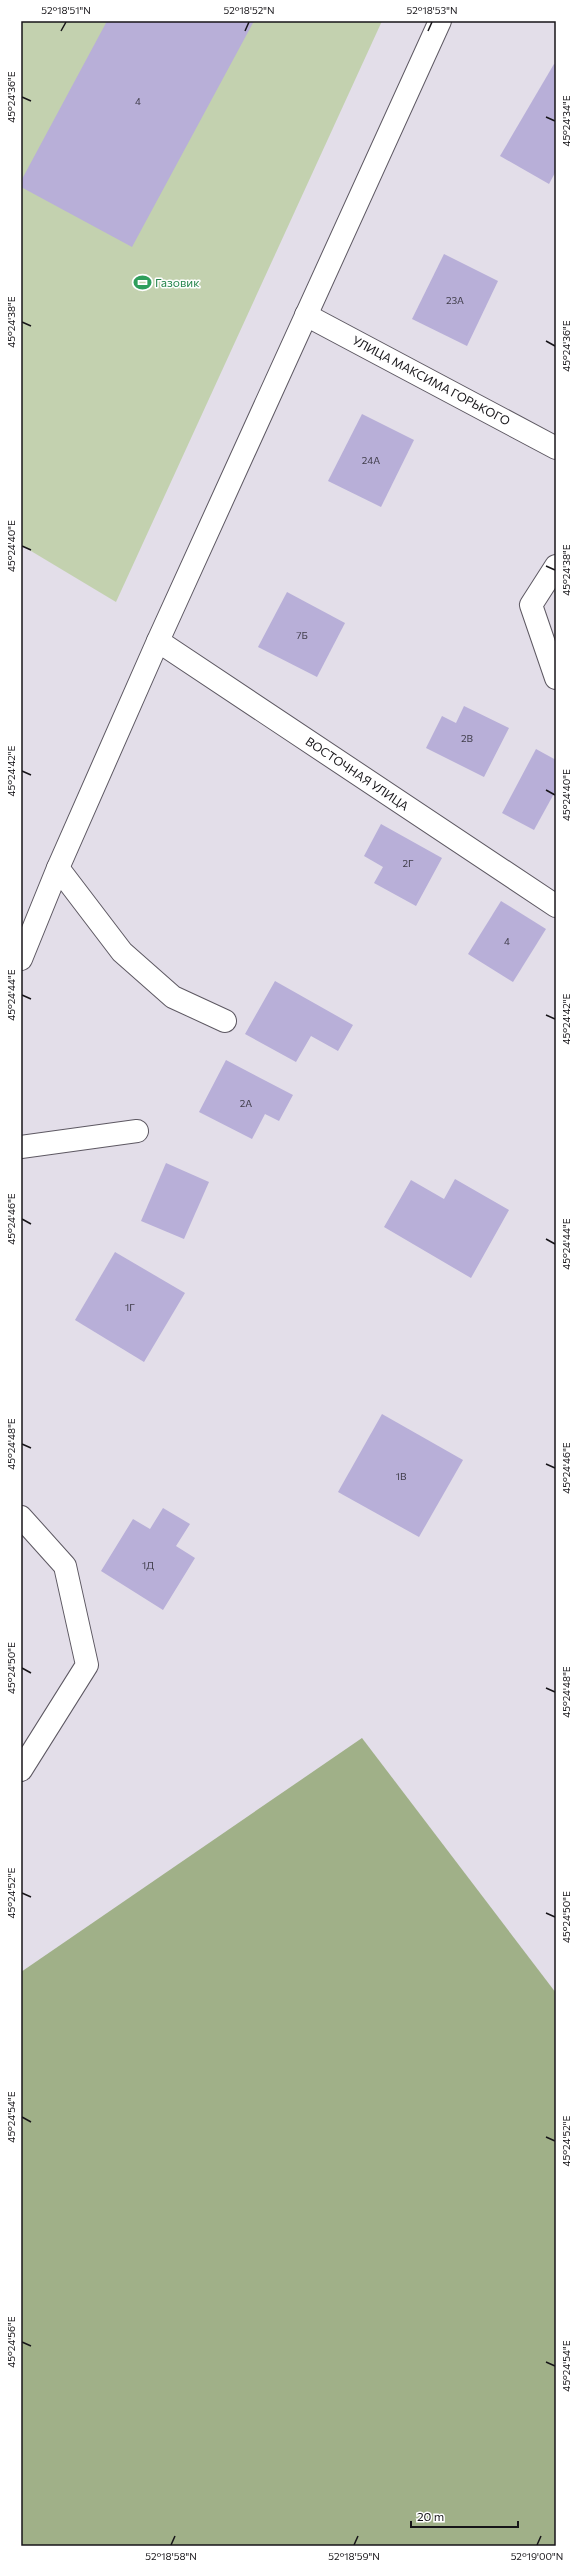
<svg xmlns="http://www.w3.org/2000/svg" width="577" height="2567" viewBox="0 0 577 2567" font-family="Commissioner,sans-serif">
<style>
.green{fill:#c3d1af}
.forest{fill:#a0b088}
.building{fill:#b8afd8}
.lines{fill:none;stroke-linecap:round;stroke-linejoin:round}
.minor-casing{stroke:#5d5862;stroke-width:24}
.minor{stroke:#fff;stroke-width:22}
.ticks{fill:none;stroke:#171519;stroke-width:1.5}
.labels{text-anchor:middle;stroke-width:3;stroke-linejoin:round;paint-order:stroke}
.number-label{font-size:10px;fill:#3f3c49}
.leisure-label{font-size:12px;fill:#27864d;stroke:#fff;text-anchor:start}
.street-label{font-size:12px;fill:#171519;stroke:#fff}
.neatline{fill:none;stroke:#171519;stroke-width:1.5}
.ticks-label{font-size:10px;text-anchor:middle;fill:#171519}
</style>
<rect width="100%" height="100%" fill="#e3dee9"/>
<!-- green -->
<path class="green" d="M 21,21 L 382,21 L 116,602 L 21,545 Z"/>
<!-- forest -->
<path class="forest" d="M 362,1738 L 556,1993 L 556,2546 L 21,2546 L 21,1972 Z"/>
<!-- building -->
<g class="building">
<path d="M 107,21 L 254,21 L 132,247 L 21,187 L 21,181 Z"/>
<path d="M 554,64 L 556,65 L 556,171 L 549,184 L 500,156 Z"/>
<path d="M 444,254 L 498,281 L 467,346 L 412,319 Z"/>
<path d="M 362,414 L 414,440 L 381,507 L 328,481 Z"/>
<path d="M 287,592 L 345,623 L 317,677 L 258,647 Z"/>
<path d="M 464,706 L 509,728 L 484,777 L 426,748 L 442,716 L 456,723 Z"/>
<path d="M 536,749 L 556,760 L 556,790 L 534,830 L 502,813 Z"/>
<path d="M 381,824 L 442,858 L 416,906 L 374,883 L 383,867 L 364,856 Z"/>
<path d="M 501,901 L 546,929 L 513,982 L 468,954 Z"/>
<path d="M 275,981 L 353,1025 L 338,1051 L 311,1036 L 296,1062 L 245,1034 Z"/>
<path d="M 226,1060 L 293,1095 L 279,1121 L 265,1114 L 252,1139 L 199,1112 Z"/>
<path d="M 166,1163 L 209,1182 L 184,1239 L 141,1221 Z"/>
<path d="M 455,1179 L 509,1210 L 471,1278 L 384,1227 L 411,1180 L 444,1199 Z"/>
<path d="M 115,1252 L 185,1293 L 144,1362 L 75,1320 Z"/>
<path d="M 382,1414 L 463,1460 L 419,1537 L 338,1492 Z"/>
<path d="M 163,1508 L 190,1524 L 176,1546 L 195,1558 L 163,1610 L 101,1571 L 133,1519 L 150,1529 Z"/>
</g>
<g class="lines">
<defs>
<g id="minor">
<path d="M 306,315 L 556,448"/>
<path d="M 556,566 L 531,605 L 556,678"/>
<path d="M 158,641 L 556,906"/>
<path d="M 58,868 L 122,952 L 173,997 L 225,1021"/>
<path d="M 21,959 L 58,868 L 158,641 L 440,21"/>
<path d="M 21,1147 L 137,1131"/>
<path d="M 21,1517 L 65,1566 L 87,1665 L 21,1770"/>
</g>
</defs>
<!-- minor casing -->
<use href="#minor" class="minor-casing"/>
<!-- minor -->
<use href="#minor" class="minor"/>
</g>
<!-- ticks -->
<path class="ticks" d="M 61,31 L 66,22M 245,31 L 249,22M 428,31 L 432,22M 22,97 L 31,101M 546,117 L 555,121M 22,322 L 31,326M 546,341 L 555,346M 22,546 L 31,550M 546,566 L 555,570M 22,771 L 31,775M 546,790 L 555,795M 22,995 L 31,999M 546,1015 L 555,1019M 22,1219 L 31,1224M 546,1239 L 555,1244M 22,1444 L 31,1448M 546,1464 L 555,1468M 22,1668 L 31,1673M 546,1688 L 555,1692M 22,1893 L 31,1897M 546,1913 L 555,1917M 22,2117 L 31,2122M 546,2137 L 555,2141M 22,2342 L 31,2346M 546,2362 L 555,2366M 171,2545 L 175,2536M 354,2545 L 358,2536M 537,2545 L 541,2536"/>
<!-- icons -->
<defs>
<symbol id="stadium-bare" viewBox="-9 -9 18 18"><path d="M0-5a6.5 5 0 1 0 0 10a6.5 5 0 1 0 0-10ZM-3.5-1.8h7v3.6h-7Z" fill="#2e9e5b" stroke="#fff" stroke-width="2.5" paint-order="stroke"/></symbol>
</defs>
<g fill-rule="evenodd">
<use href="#stadium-bare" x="130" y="270" width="25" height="25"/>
</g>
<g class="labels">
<!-- number labels -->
<g class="number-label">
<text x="138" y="105">4</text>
<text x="455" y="304">23А</text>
<text x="371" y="464">24А</text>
<text x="302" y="639">7Б</text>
<text x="467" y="742">2В</text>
<text x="408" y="867">2Г</text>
<text x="507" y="945">4</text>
<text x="246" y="1107">2А</text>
<text x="130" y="1311">1Г</text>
<text x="401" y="1480">1В</text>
<text x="148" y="1569">1Д</text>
</g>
<!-- leisure labels -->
<g class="leisure-label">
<text x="155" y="287">Газовик</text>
</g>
<!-- street labels -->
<g class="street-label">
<text transform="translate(431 381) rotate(28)" y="4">УЛИЦА МАКСИМА ГОРЬКОГО</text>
<text transform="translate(357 774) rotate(34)" y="4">ВОСТОЧНАЯ УЛИЦА</text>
</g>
</g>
<!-- border -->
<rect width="577" height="2567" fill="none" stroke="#ffffff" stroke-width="44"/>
<!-- scale -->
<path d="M411 2521v6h107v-6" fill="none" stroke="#171519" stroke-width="2"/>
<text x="417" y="2521" font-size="12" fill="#171519" stroke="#ffffff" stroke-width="3" paint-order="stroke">20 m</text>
<rect x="22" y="22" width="533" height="2523" class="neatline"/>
<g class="ticks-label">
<text x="66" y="14">52°18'51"N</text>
<text x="249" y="14">52°18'52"N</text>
<text x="432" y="14">52°18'53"N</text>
<text transform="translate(11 97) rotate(-90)" y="4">45°24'36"E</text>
<text transform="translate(566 121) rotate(-90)" y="4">45°24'34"E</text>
<text transform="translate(11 322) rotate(-90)" y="4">45°24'38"E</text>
<text transform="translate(566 346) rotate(-90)" y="4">45°24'36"E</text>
<text transform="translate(11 546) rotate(-90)" y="4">45°24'40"E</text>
<text transform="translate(566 570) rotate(-90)" y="4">45°24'38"E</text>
<text transform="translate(11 771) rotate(-90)" y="4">45°24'42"E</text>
<text transform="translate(566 795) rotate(-90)" y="4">45°24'40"E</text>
<text transform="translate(11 995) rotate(-90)" y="4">45°24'44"E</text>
<text transform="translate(566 1019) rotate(-90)" y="4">45°24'42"E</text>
<text transform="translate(11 1219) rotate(-90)" y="4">45°24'46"E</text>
<text transform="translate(566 1244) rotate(-90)" y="4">45°24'44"E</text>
<text transform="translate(11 1444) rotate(-90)" y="4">45°24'48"E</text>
<text transform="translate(566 1468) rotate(-90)" y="4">45°24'46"E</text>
<text transform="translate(11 1668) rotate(-90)" y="4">45°24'50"E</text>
<text transform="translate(566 1692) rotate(-90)" y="4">45°24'48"E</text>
<text transform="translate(11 1893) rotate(-90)" y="4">45°24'52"E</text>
<text transform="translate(566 1917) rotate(-90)" y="4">45°24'50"E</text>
<text transform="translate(11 2117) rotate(-90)" y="4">45°24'54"E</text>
<text transform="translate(566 2141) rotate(-90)" y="4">45°24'52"E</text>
<text transform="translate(11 2342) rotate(-90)" y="4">45°24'56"E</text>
<text transform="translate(566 2366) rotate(-90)" y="4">45°24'54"E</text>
<text x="171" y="2560">52°18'58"N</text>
<text x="354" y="2560">52°18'59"N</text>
<text x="537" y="2560">52°19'00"N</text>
</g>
</svg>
